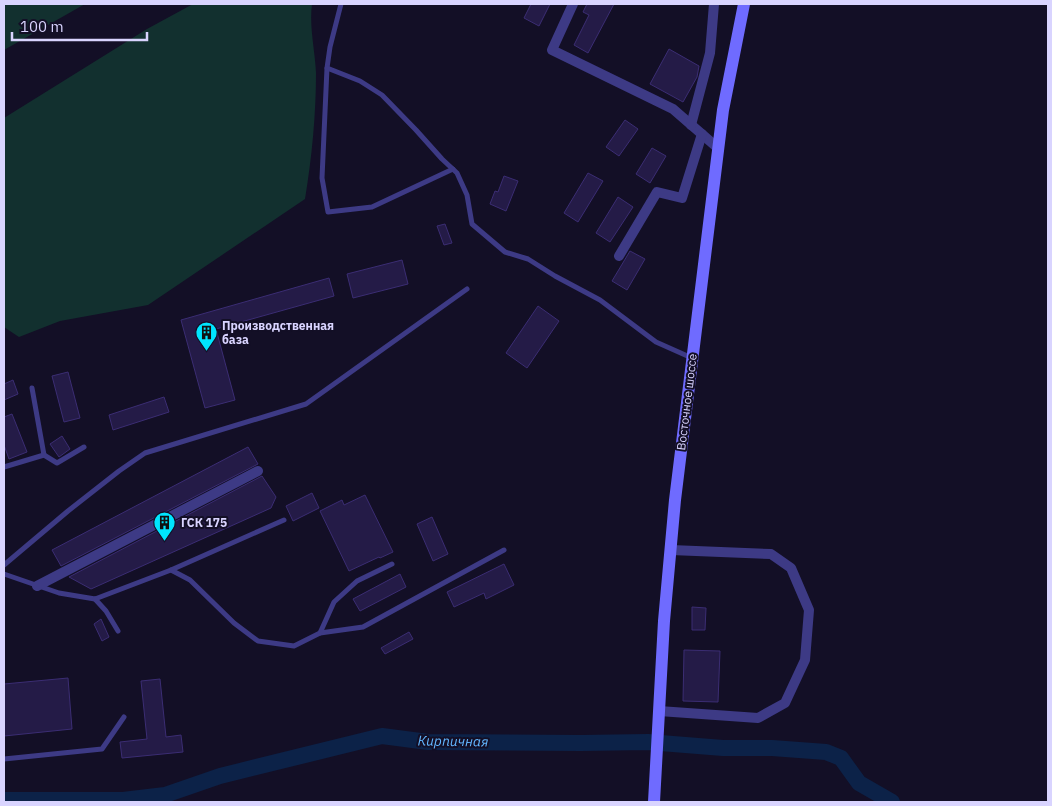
<svg xmlns="http://www.w3.org/2000/svg" width="1052" height="806" viewBox="0 0 1052 806" font-family="'IBM Plex Sans',sans-serif">
<style>
.green{fill:#12302f}
.lines{fill:none;stroke-linecap:round;stroke-linejoin:round}
.river{stroke:#0c2248;stroke-width:16}
.building{fill:#241b47;stroke:#3b2d73}
.lane{stroke:#3d3a85;stroke-width:5}
.street{stroke:#3d3a85;stroke-width:10}
.secondary{stroke:#6f6bff;stroke-width:12}
.labels{text-anchor:middle;stroke-width:4;stroke-linejoin:round;paint-order:stroke}
.poi-label{font-size:12px;font-weight:bold;fill:#d9d4ff;stroke:#130f26;text-anchor:start}
.street-label{font-size:12px;fill:#d9d4ff;stroke:#130f26}
.water-label{font-size:14px;font-style:italic;fill:#62b6ff;stroke:#130f26}
</style>
<rect width="100%" height="100%" fill="#130f26"/>
<!-- green -->
<g class="green">
<path d="M 4,4 L 85,4 L 4,50 Z"/>
<path d="M 193,4 L 312,4 C 309,27 315,50 316,73 C 316,114 312,157 305,199 L 148,305 L 60,321 L 19,337 L 4,327 L 4,118 L 147,29 Z"/>
</g>
<g class="lines">
<!-- river -->
<path class="river" d="M 4,800 L 123,800 L 165,795 L 220,776 L 382,736 L 428,742 L 581,743 L 648,742 L 723,748 L 772,748 L 826,752 L 841,758 L 859,783 L 892,802"/>
</g>
<!-- building -->
<g class="building">
<path d="M 531,4 L 550,4 L 539,26 L 524,18 Z"/>
<path d="M 587,4 L 614,4 L 588,53 L 574,45 L 589,15 L 583,12 Z"/>
<path d="M 669,49 L 699,66 L 697,77 L 683,102 L 650,84 Z"/>
<path d="M 625,120 L 638,129 L 619,156 L 606,147 Z"/>
<path d="M 652,148 L 666,156 L 650,183 L 636,174 Z"/>
<path d="M 588,173 L 603,181 L 578,222 L 564,213 Z"/>
<path d="M 504,176 L 518,181 L 506,211 L 490,204 L 495,191 L 498,192 Z"/>
<path d="M 618,197 L 633,207 L 610,242 L 596,233 Z"/>
<path d="M 445,224 L 452,243 L 444,245 L 437,226 Z"/>
<path d="M 630,251 L 645,259 L 627,290 L 612,281 Z"/>
<path d="M 402,260 L 408,284 L 353,298 L 347,274 Z"/>
<path d="M 329,278 L 334,296 L 216,329 L 235,400 L 205,408 L 181,320 Z"/>
<path d="M 538,306 L 559,321 L 527,368 L 506,353 Z"/>
<path d="M 68,372 L 80,418 L 64,422 L 52,376 Z"/>
<path d="M 13,380 L 18,394 L 4,400 L 4,384 Z"/>
<path d="M 164,397 L 169,412 L 113,430 L 109,415 Z"/>
<path d="M 12,414 L 27,452 L 9,459 L 4,445 L 4,417 Z"/>
<path d="M 62,436 L 70,449 L 59,457 L 50,444 Z"/>
<path d="M 248,447 L 258,464 L 61,566 L 52,550 Z"/>
<path d="M 262,476 L 276,497 L 271,508 L 91,589 L 69,577 Z"/>
<path d="M 312,493 L 319,508 L 293,521 L 286,506 Z"/>
<path d="M 365,495 L 393,552 L 380,558 L 379,557 L 349,571 L 320,511 L 342,500 L 344,505 Z"/>
<path d="M 432,517 L 448,554 L 433,561 L 417,524 Z"/>
<path d="M 504,564 L 514,585 L 486,599 L 484,593 L 454,607 L 447,592 Z"/>
<path d="M 400,574 L 406,587 L 360,611 L 353,599 Z"/>
<path d="M 692,607 L 706,608 L 705,630 L 692,630 Z"/>
<path d="M 101,619 L 109,637 L 102,641 L 94,624 Z"/>
<path d="M 409,632 L 413,639 L 385,654 L 381,648 Z"/>
<path d="M 684,650 L 720,651 L 718,702 L 683,701 Z"/>
<path d="M 68,678 L 72,729 L 4,736 L 4,684 Z"/>
<path d="M 160,679 L 166,737 L 181,735 L 183,752 L 122,758 L 120,742 L 147,739 L 141,681 Z"/>
</g>
<g class="lines">
<!-- lane -->
<g class="lane">
<path d="M 341,4 L 330,47 L 327,68 L 360,81 L 382,95 L 416,130 L 442,159 L 457,173 L 467,195 L 472,224 L 505,252 L 528,259 L 555,276 L 600,300 L 656,342 L 692,358"/>
<path d="M 327,68 L 322,178 L 328,212 L 372,207 L 453,169"/>
<path d="M 44,455 L 57,463 L 84,447"/>
<path d="M 4,467 L 44,455 L 32,388"/>
<path d="M 4,565 L 68,511 L 119,471 L 145,453 L 306,404 L 467,289"/>
<path d="M 171,570 L 190,580 L 234,623 L 258,641 L 294,646 L 320,633 L 334,602 L 357,581 L 392,564"/>
<path d="M 4,574 L 59,593 L 95,599 L 171,570 L 284,520"/>
<path d="M 95,599 L 106,611 L 118,631"/>
<path d="M 320,633 L 363,627 L 504,550"/>
<path d="M 4,759 L 102,749 L 124,717"/>
</g>
<!-- street -->
<g class="street">
<path d="M 573,4 L 552,50 L 673,109 L 719,149"/>
<path d="M 691,125 L 710,53 L 714,4"/>
<path d="M 619,256 L 657,192 L 682,198 L 702,134"/>
<path d="M 37,586 L 258,471"/>
<path d="M 659,711 L 758,718 L 785,703 L 805,660 L 809,610 L 791,568 L 771,554 L 671,550"/>
</g>
<!-- secondary -->
<path class="secondary" d="M 654,802 L 664,621 L 675,500 L 723,110 L 744,4"/>
</g>
<!-- icons -->
<defs>
<symbol id="building-pin" viewBox="-11 -11 22 30"><path d="M0 17L-7.5 6A9.5 9.5 0 1 1 7.5 6Z" fill="#00e5ff" stroke="#130f26"/><path d="M-4-6H4V6H1V3H-1V6H-4ZM-2.5-4.3h1.7v1.8h-1.7ZM.8-4.3h1.7v1.8H.8ZM-2.5-1h1.7V.8h-1.7ZM.8-1h1.7V.8H.8Z" fill="#111"/></symbol>
</defs>
<g fill-rule="evenodd">
<use href="#building-pin" x="194" y="320" width="25" height="34"/>
<use href="#building-pin" x="152" y="510" width="25" height="34"/>
</g>
<g class="labels">
<!-- poi labels -->
<g class="poi-label">
<text x="222" y="330">Производственная<tspan x="222" dy="14">база</tspan></text>
<text x="181" y="527">ГСК 175</text>
</g>
<!-- street labels -->
<g class="street-label">
<text transform="translate(687 402) rotate(-83)" y="4">Восточное шоссе</text>
</g>
<!-- water labels -->
<g class="water-label">
<text transform="translate(453 741) rotate(1)" y="5">Кирпичная</text>
</g>
</g>
<!-- border -->
<rect width="1052" height="806" fill="none" stroke="#d9d4ff" stroke-width="10"/>
<!-- scale -->
<path d="M12 32v8h135v-8" fill="none" stroke="#d9d4ff" stroke-width="2.5"/>
<text x="20" y="32" font-size="15" fill="#d9d4ff" stroke="#130f26" stroke-width="4" paint-order="stroke">100 m</text>
</svg>
